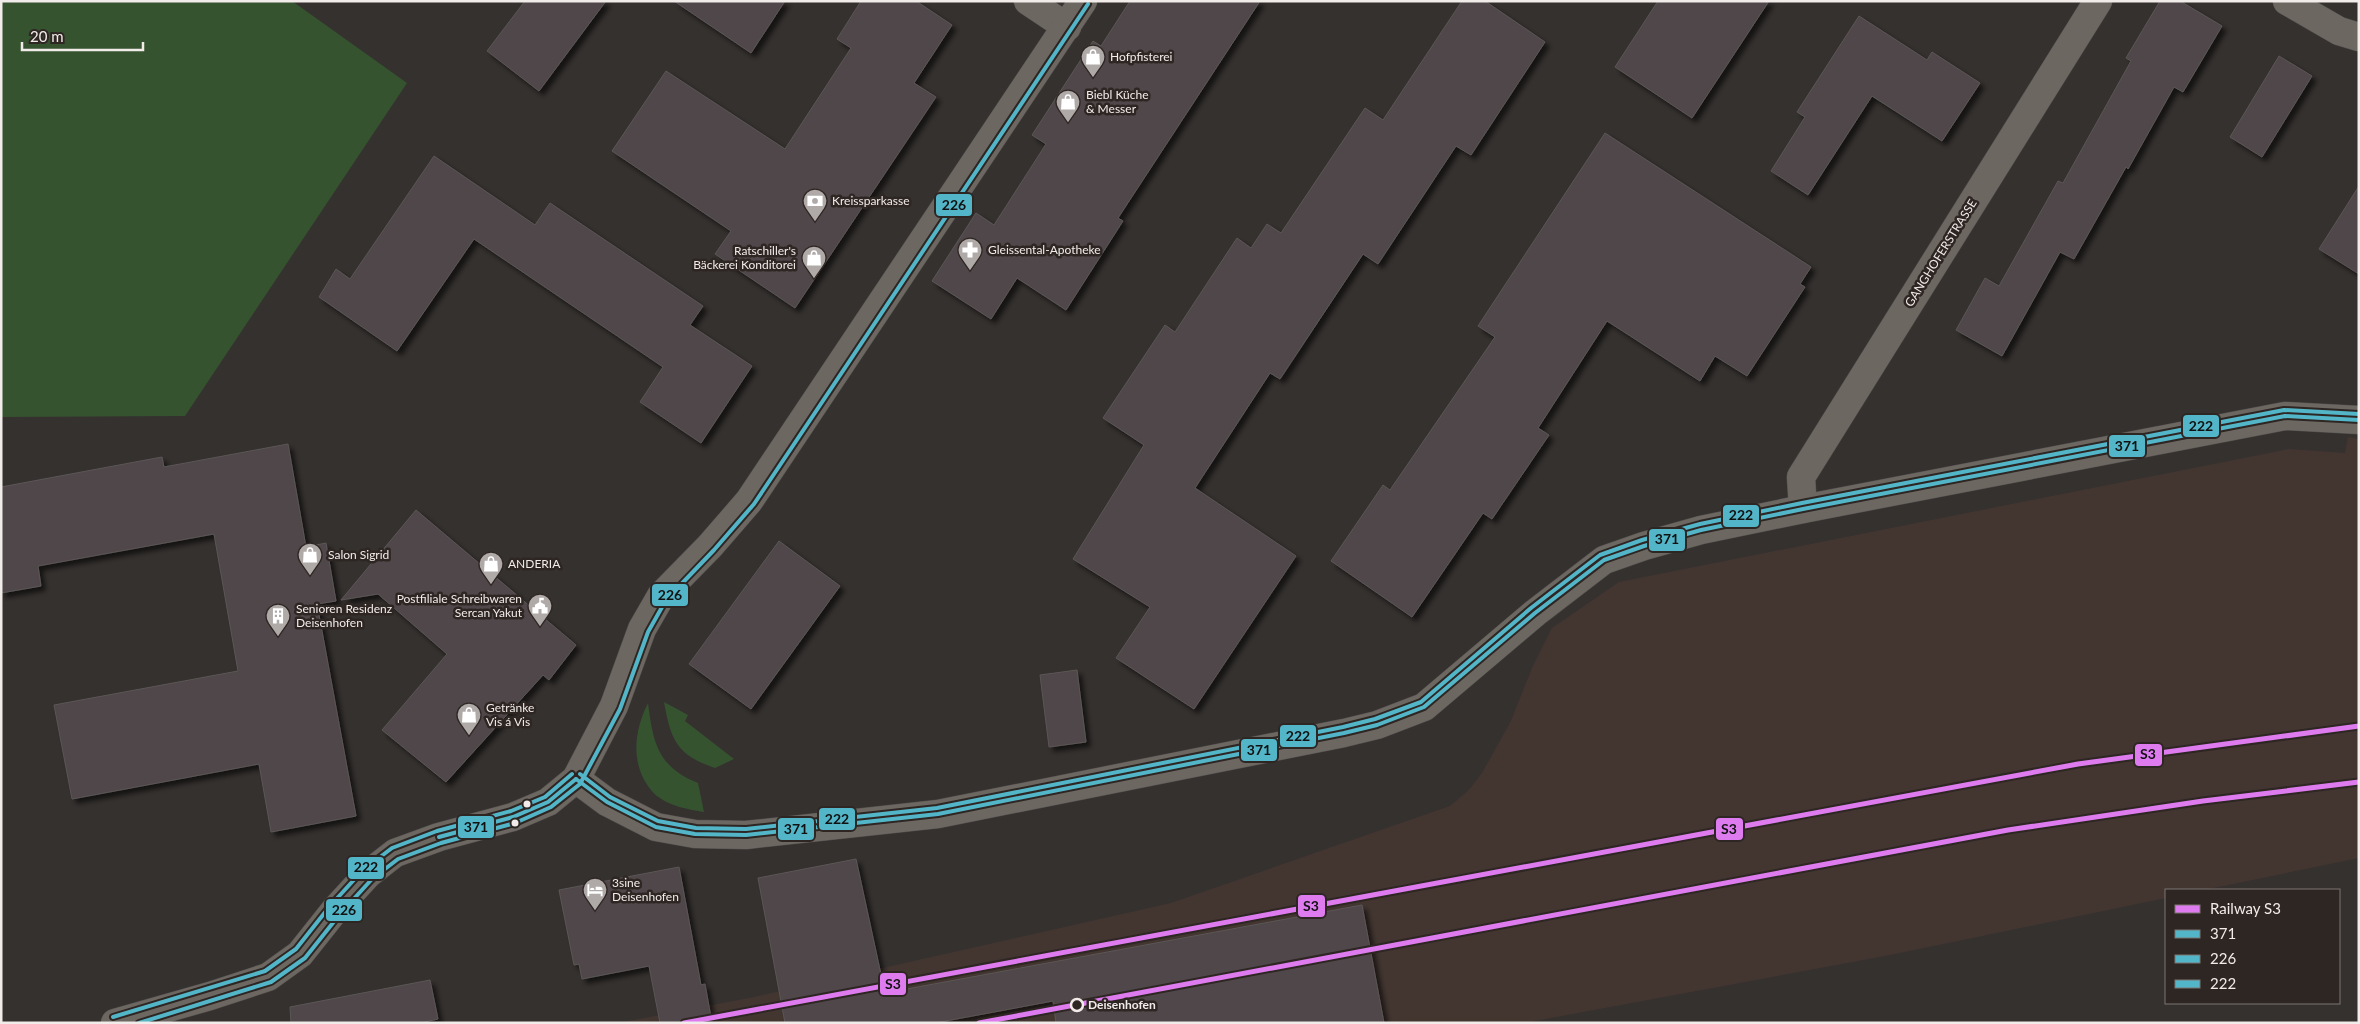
<svg xmlns="http://www.w3.org/2000/svg" width="2360" height="1024" viewBox="0 0 2360 1024" font-family="Lato,sans-serif">
<style>
.built{fill:#433631}
.green{fill:#365330}
.building{fill:#504648;stroke:#5b5757;filter:url(#shadow)}
.lines{fill:none;stroke-linecap:round;stroke-linejoin:round}
.minor-casing{stroke:#524f4e;stroke-width:29}
.minor{stroke:#6d6761;stroke-width:28}
.bus-1-casing{stroke:#2e2623;stroke-width:8}
.bus-2-casing{stroke:#2e2623;stroke-width:8}
.bus-3-casing{stroke:#2e2623;stroke-width:8}
.bus-1{stroke:#53b5c8;stroke-width:4}
.bus-2{stroke:#53b5c8;stroke-width:4}
.bus-3{stroke:#53b5c8;stroke-width:4}
.rail-1-casing{stroke:#2e2623;stroke-width:9}
.rail-1{stroke:#de7cef;stroke-width:5}
.bus-dot{fill:#f1ebe9;stroke:#2e2623;stroke-width:2}
.stop-dot{fill:#2e2623;stroke:#f1ebe9;stroke-width:2.5}
.labels{text-anchor:middle;stroke-width:5;stroke-linejoin:round;paint-order:stroke}
.poi-label{font-size:12px;fill:#f1ebe9;stroke:#2e2623;text-anchor:start}
.street-label{font-size:12px;fill:#f1ebe9;stroke:#2e2623}
.stop-label{font-size:12px;font-weight:bold;fill:#f1ebe9;stroke:#2e2623;text-anchor:start}
.line-badge{stroke:#2e2623;stroke-width:2}
.pale-badge-label{font-size:14px;text-anchor:middle;font-weight:bold;fill:#111}
</style>
<defs>
<filter id="shadow"><feDropShadow dx="4.5" dy="4.5" stdDeviation="2.5" flood-color="#0009"/></filter>
</defs>
<rect width="100%" height="100%" fill="#35312f"/>
<!-- built -->
<path class="built" d="M 2348,437 L 2359,439 L 2359,858 L 2204,890 L 2166,890 L 2166,898 L 1885,956 L 1524,1023 L 618,1023 L 754,997 L 1171,903 L 1450,806 L 1469,790 L 1482,773 L 1510,723 L 1532,668 L 1552,628 L 1619,582 L 2289,449 L 2345,453 Z"/>
<!-- green -->
<g class="green">
<path d="M 1,1 L 292,1 L 407,83 L 185,416 L 1,417 Z"/>
<path d="M 664,702 L 688,715 L 685,721 L 734,759 L 715,768 C 677,755 671,741 664,702 Z"/>
<path d="M 648,703 C 653,743 658,767 698,783 L 704,812 C 686,809 663,805 651,790 C 630,764 634,731 648,703 Z"/>
</g>
<!-- building -->
<g class="building">
<path d="M 525,1 L 606,1 L 539,91 L 487,51 Z"/>
<path d="M 674,1 L 785,1 L 751,53 Z"/>
<path d="M 861,1 L 916,1 L 952,25 L 914,83 L 936,97 L 795,308 L 715,254 L 731,231 L 612,151 L 666,71 L 785,149 L 851,48 L 837,39 Z"/>
<path d="M 1130,1 L 1260,1 L 1118,218 L 1123,221 L 1066,310 L 1017,278 L 991,319 L 932,281 L 976,213 L 994,225 L 1046,144 L 1032,135 L 1093,41 L 1101,46 Z"/>
<path d="M 1462,1 L 1485,1 L 1545,42 L 1471,155 L 1456,146 L 1378,264 L 1363,254 L 1280,379 L 1270,373 L 1195,488 L 1296,556 L 1194,709 L 1116,658 L 1150,607 L 1073,559 L 1144,445 L 1103,418 L 1165,325 L 1175,332 L 1237,238 L 1251,248 L 1267,224 L 1281,233 L 1365,108 L 1383,120 Z"/>
<path d="M 1658,1 L 1769,1 L 1692,118 L 1615,67 Z"/>
<path d="M 2160,1 L 2180,1 L 2222,26 L 2183,92 L 2174,87 L 2128,169 L 2126,167 L 2074,259 L 2060,252 L 2002,356 L 1956,330 L 1985,278 L 1999,286 L 2058,181 L 2063,183 L 2131,61 L 2126,58 Z"/>
<path d="M 1859,16 L 1927,60 L 1932,52 L 1980,83 L 1942,141 L 1872,96 L 1808,195 L 1771,171 L 1805,117 L 1797,112 Z"/>
<path d="M 2279,56 L 2312,76 L 2262,157 L 2230,137 Z"/>
<path d="M 1605,133 L 1811,267 L 1800,284 L 1805,287 L 1747,376 L 1715,356 L 1700,381 L 1607,321 L 1538,428 L 1549,435 L 1492,519 L 1483,513 L 1412,617 L 1331,561 L 1383,485 L 1390,490 L 1495,337 L 1478,326 Z"/>
<path d="M 434,156 L 535,225 L 550,203 L 703,306 L 690,325 L 752,366 L 701,443 L 640,402 L 663,367 L 474,239 L 397,351 L 319,297 L 336,269 L 350,279 Z"/>
<path d="M 2359,186 L 2359,274 L 2319,249 Z"/>
<path d="M 288,444 L 306,547 L 326,543 L 336,601 L 317,604 L 356,816 L 271,832 L 259,764 L 72,799 L 54,705 L 238,671 L 214,534 L 38,566 L 41,586 L 1,593 L 1,487 L 162,457 L 164,467 Z"/>
<path d="M 416,510 L 576,645 L 549,680 L 543,675 L 446,782 L 382,730 L 447,654 L 378,594 L 341,600 Z"/>
<path d="M 779,541 L 840,586 L 751,709 L 689,664 Z"/>
<path d="M 1077,670 L 1086,742 L 1049,747 L 1040,675 Z"/>
<path d="M 856,859 L 885,993 L 1362,905 L 1384,1023 L 1056,1023 L 1053,1001 L 935,1023 L 785,1023 L 758,878 Z"/>
<path d="M 679,867 L 701,985 L 705,984 L 712,1023 L 660,1023 L 649,966 L 582,979 L 579,964 L 574,965 L 559,890 Z"/>
<path d="M 430,980 L 438,1019 L 420,1023 L 291,1023 L 290,1007 Z"/>
</g>
<g class="lines">
<defs>
<g id="minor">
<path d="M 1028,1 L 1067,27"/>
<path d="M 2287,1 L 2339,31 L 2359,37"/>
<path d="M 1803,509 L 1801,477 L 2098,1"/>
<path d="M 576,779 L 607,802 L 656,827 L 695,834 L 746,835 L 938,814 L 1344,733 L 1377,725 L 1424,707 L 1535,613 L 1604,560 L 1644,546 L 1701,530 L 1803,509 L 2285,416 L 2359,420"/>
<path d="M 115,1023 L 210,996 L 268,977 L 300,954 L 335,910 L 368,874 L 395,853 L 439,837 L 513,817 L 548,802 L 576,779 L 614,706 L 642,629 L 661,596 L 710,546 L 749,501 L 1083,1"/>
</g>
</defs>
<!-- minor casing -->
<use href="#minor" class="minor-casing"/>
<!-- minor -->
<use href="#minor" class="minor"/>
<defs>
<g id="bus-1">
<path d="M 576,779 L 607,802 L 656,827 L 695,834 L 746,835 L 938,814 L 1344,733 L 1377,725 L 1424,707 L 1535,613 L 1604,560 L 1644,546 L 1701,530 L 1803,509 L 2285,416 L 2359,420"/>
<path d="M 439,837 L 513,817 L 548,802 L 576,779"/>
</g>
<path id="bus-2" d="M 139,1023 L 271,982 L 305,958 L 340,914 L 372,879 L 398,859 L 441,843 L 515,823 L 551,807 L 580,784 L 620,709 L 648,632 L 666,600 L 714,550 L 754,504 L 1088,4"/>
<g id="bus-3">
<path d="M 580,774 L 610,797 L 658,821 L 696,828 L 746,829 L 937,808 L 1343,727 L 1375,719 L 1421,702 L 1531,608 L 1600,555 L 1642,540 L 1700,524 L 1802,503 L 2284,410 L 2359,414"/>
<path d="M 113,1017 L 265,971 L 296,949 L 330,906 L 363,870 L 392,848 L 437,831 L 511,811 L 545,797 L 572,774"/>
</g>
</defs>
<!-- bus-1 casing -->
<use href="#bus-1" class="bus-1-casing"/>
<!-- bus-2 casing -->
<use href="#bus-2" class="bus-2-casing"/>
<!-- bus-3 casing -->
<use href="#bus-3" class="bus-3-casing"/>
<!-- bus-1 -->
<use href="#bus-1" class="bus-1"/>
<!-- bus-2 -->
<use href="#bus-2" class="bus-2"/>
<!-- bus-3 -->
<use href="#bus-3" class="bus-3"/>
<defs>
<g id="rail-1">
<path d="M 684,1023 L 2078,764 L 2359,726"/>
<path d="M 979,1023 L 2008,830 L 2203,801 L 2359,782"/>
</g>
</defs>
<!-- rail-1 casing -->
<use href="#rail-1" class="rail-1-casing"/>
<!-- rail-1 -->
<use href="#rail-1" class="rail-1"/>
</g>
<!-- icons -->
<defs>
<symbol id="shop-pin" viewBox="-11 -11 22 30"><path d="M0 17L-7.5 6A9.5 9.5 0 1 1 7.5 6Z" fill="#afaaa8" stroke="#2e2623"/><path d="M-5-2.5h2.3a2.7 3.5 0 0 1 5.4 0H5L5.5 6h-11ZM-1.5-2.5h3a1.5 2.3 0 0 0-3 0Z" fill="#fff"/></symbol>
<symbol id="bank-pin" viewBox="-11 -11 22 30"><path d="M0 17L-7.5 6A9.5 9.5 0 1 1 7.5 6Z" fill="#afaaa8" stroke="#2e2623"/><path d="M-6-4H6V4H-6ZM0-2.3a2.3 2.3 0 1 0 0 4.6a2.3 2.3 0 1 0 0-4.6Z" fill="#fff"/></symbol>
<symbol id="pharmacy-pin" viewBox="-11 -11 22 30"><path d="M0 17L-7.5 6A9.5 9.5 0 1 1 7.5 6Z" fill="#afaaa8" stroke="#2e2623"/><path d="M-2-6h4v4h4v4h-4v4h-4v-4h-4v-4h4Z" fill="#fff"/></symbol>
<symbol id="civic-pin" viewBox="-11 -11 22 30"><path d="M0 17L-7.5 6A9.5 9.5 0 1 1 7.5 6Z" fill="#afaaa8" stroke="#2e2623"/><path d="M-.6-6.5H3V-4.5H.6V-3L4-1V1h2V6H-6V1h2V-1L-.6-3ZM-1.2 2.5V6h2.4V2.5Z" fill="#fff"/></symbol>
<symbol id="building-pin" viewBox="-11 -11 22 30"><path d="M0 17L-7.5 6A9.5 9.5 0 1 1 7.5 6Z" fill="#afaaa8" stroke="#2e2623"/><path d="M-4-6H4V6H1V3H-1V6H-4ZM-2.5-4.3h1.7v1.8h-1.7ZM.8-4.3h1.7v1.8H.8ZM-2.5-1h1.7V.8h-1.7ZM.8-1h1.7V.8H.8Z" fill="#fff"/></symbol>
<symbol id="hotel-pin" viewBox="-11 -11 22 30"><path d="M0 17L-7.5 6A9.5 9.5 0 1 1 7.5 6Z" fill="#afaaa8" stroke="#2e2623"/><path d="M-6-4.5h1.5V1H6V5H4.5V3h-9V5H-6ZM-4 0a1.8 1.8 0 1 1 3.6 0ZM.5 0V-2.5h3Q6-2.5 6 0Z" fill="#fff"/></symbol>
</defs>
<g fill-rule="evenodd">
<use href="#shop-pin" x="1079" y="43" width="28" height="38"/>
<use href="#shop-pin" x="1054" y="88" width="28" height="38"/>
<use href="#bank-pin" x="801" y="187" width="28" height="38"/>
<use href="#pharmacy-pin" x="956" y="236" width="28" height="38"/>
<use href="#shop-pin" x="800" y="244" width="28" height="38"/>
<use href="#shop-pin" x="296" y="541" width="28" height="38"/>
<use href="#shop-pin" x="477" y="550" width="28" height="38"/>
<use href="#civic-pin" x="526" y="592" width="28" height="38"/>
<use href="#building-pin" x="264" y="602" width="28" height="38"/>
<use href="#shop-pin" x="455" y="701" width="28" height="38"/>
<use href="#hotel-pin" x="581" y="876" width="28" height="38"/>
</g>
<!-- markers -->
<g class="bus-dot">
<circle cx="527" cy="804" r="4.5"/>
<circle cx="515" cy="823" r="4.5"/>
</g>
<circle class="stop-dot" cx="1077" cy="1005" r="6"/>
<g class="labels">
<!-- poi labels -->
<g class="poi-label">
<text x="1110" y="61">Hofpfisterei</text>
<text x="1086" y="99">Biebl Küche<tspan x="1086" dy="14">&amp; Messer</tspan></text>
<text x="832" y="205">Kreissparkasse</text>
<text x="988" y="254">Gleissental-Apotheke</text>
<text x="796" y="255" text-anchor="end">Ratschiller's<tspan x="796" dy="14">Bäckerei Konditorei</tspan></text>
<text x="328" y="559">Salon Sigrid</text>
<text x="508" y="568">ANDERIA</text>
<text x="522" y="603" text-anchor="end">Postfiliale Schreibwaren<tspan x="522" dy="14">Sercan Yakut</tspan></text>
<text x="296" y="613">Senioren Residenz<tspan x="296" dy="14">Deisenhofen</tspan></text>
<text x="486" y="712">Getränke<tspan x="486" dy="14">Vis á Vis</tspan></text>
<text x="612" y="887">3sine<tspan x="612" dy="14">Deisenhofen</tspan></text>
</g>
<!-- street labels -->
<g class="street-label">
<text transform="translate(1941 253) rotate(-58)" y="4">GANGHOFERSTRASSE</text>
</g>
<!-- stop labels -->
<g class="stop-label">
<text x="1088" y="1009">Deisenhofen</text>
</g>
</g>
<g class="line-badge">
<rect x="935" y="193" width="38" height="24" rx="5" fill="#53b5c8"/>
<rect x="2182" y="414" width="38" height="24" rx="5" fill="#53b5c8"/>
<rect x="2108" y="434" width="38" height="24" rx="5" fill="#53b5c8"/>
<rect x="1722" y="504" width="38" height="24" rx="5" fill="#53b5c8"/>
<rect x="1648" y="528" width="38" height="24" rx="5" fill="#53b5c8"/>
<rect x="651" y="583" width="38" height="24" rx="5" fill="#53b5c8"/>
<rect x="1279" y="724" width="38" height="24" rx="5" fill="#53b5c8"/>
<rect x="1240" y="738" width="38" height="24" rx="5" fill="#53b5c8"/>
<rect x="2134" y="743" width="29" height="24" rx="5" fill="#de7cef"/>
<rect x="818" y="807" width="38" height="24" rx="5" fill="#53b5c8"/>
<rect x="457" y="815" width="38" height="24" rx="5" fill="#53b5c8"/>
<rect x="1715" y="817" width="29" height="24" rx="5" fill="#de7cef"/>
<rect x="777" y="817" width="38" height="24" rx="5" fill="#53b5c8"/>
<rect x="347" y="856" width="38" height="24" rx="5" fill="#53b5c8"/>
<rect x="1297" y="894" width="29" height="24" rx="5" fill="#de7cef"/>
<rect x="325" y="898" width="38" height="24" rx="5" fill="#53b5c8"/>
<rect x="879" y="972" width="28" height="24" rx="5" fill="#de7cef"/>
</g>
<g class="pale-badge-label">
<text x="954" y="210">226</text>
<text x="2201" y="431">222</text>
<text x="2127" y="451">371</text>
<text x="1741" y="520">222</text>
<text x="1667" y="544">371</text>
<text x="670" y="600">226</text>
<text x="1298" y="741">222</text>
<text x="1259" y="755">371</text>
<text x="2148" y="759">S3</text>
<text x="837" y="824">222</text>
<text x="476" y="832">371</text>
<text x="1729" y="834">S3</text>
<text x="796" y="834">371</text>
<text x="366" y="872">222</text>
<text x="1311" y="911">S3</text>
<text x="344" y="915">226</text>
<text x="893" y="989">S3</text>
</g>
<!-- border -->
<rect width="2360" height="1024" fill="none" stroke="#f1ebe9" stroke-width="5"/>
<!-- legend -->
<rect x="2165" y="889" width="175" height="115" fill="#2e2623" stroke="#7c7572"/>
<rect x="2175" y="905" width="25" height="8" fill="#de7cef" stroke="#7c7572"/>
<text x="2210" y="914" font-size="15" fill="#f1ebe9">Railway S3</text>
<rect x="2175" y="930" width="25" height="8" fill="#53b5c8" stroke="#7c7572"/>
<text x="2210" y="939" font-size="15" fill="#f1ebe9">371</text>
<rect x="2175" y="955" width="25" height="8" fill="#53b5c8" stroke="#7c7572"/>
<text x="2210" y="964" font-size="15" fill="#f1ebe9">226</text>
<rect x="2175" y="980" width="25" height="8" fill="#53b5c8" stroke="#7c7572"/>
<text x="2210" y="989" font-size="15" fill="#f1ebe9">222</text>
<!-- scale -->
<path d="M22 42v8h121v-8" fill="none" stroke="#f1ebe9" stroke-width="2.5"/>
<text x="30" y="42" font-size="15" fill="#f1ebe9" stroke="#2e2623" stroke-width="4" paint-order="stroke">20 m</text>
</svg>
